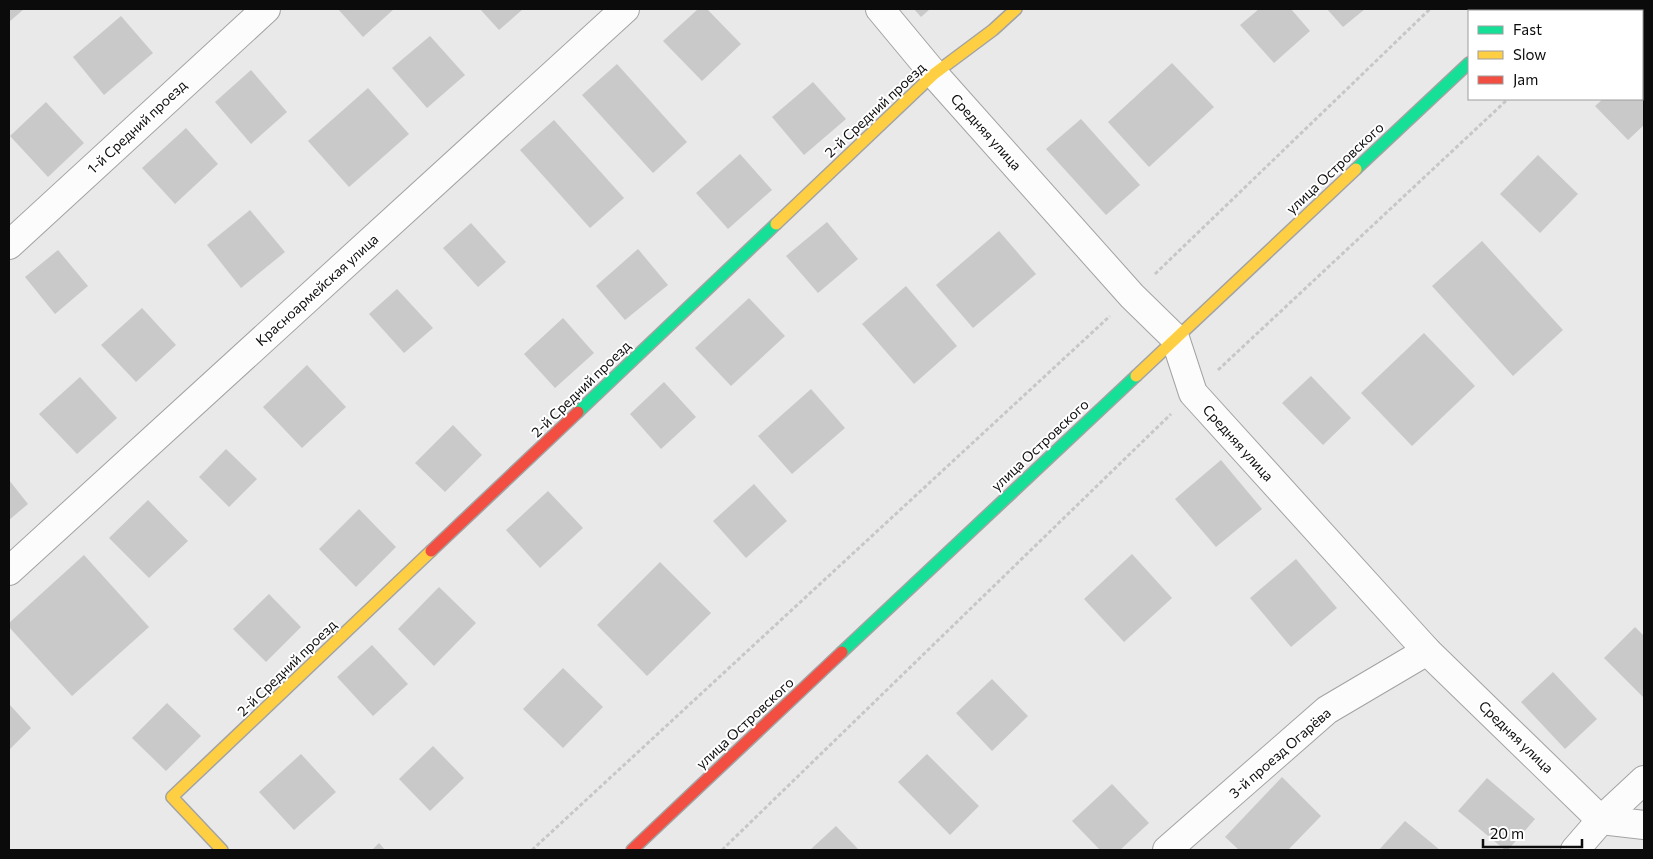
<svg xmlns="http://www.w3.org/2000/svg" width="1653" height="859" viewBox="0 0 1653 859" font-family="Commissioner,sans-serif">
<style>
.building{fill:#c9c9c9}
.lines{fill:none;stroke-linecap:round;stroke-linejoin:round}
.street-casing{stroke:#a3a3a4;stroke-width:30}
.fast-casing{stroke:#a3a3a4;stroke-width:14}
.slow-casing{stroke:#a3a3a4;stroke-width:14}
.jam-casing{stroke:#a3a3a4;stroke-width:14}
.path{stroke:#c7c7c8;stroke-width:3;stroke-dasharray:4 2.5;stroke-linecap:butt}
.street{stroke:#fcfcfc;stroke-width:28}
.fast{stroke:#16e098;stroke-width:11}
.slow{stroke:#ffcf43;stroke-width:11}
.jam{stroke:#f24e42;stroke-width:11}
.labels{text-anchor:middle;stroke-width:4;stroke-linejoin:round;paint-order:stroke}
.street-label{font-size:14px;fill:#0b0b0c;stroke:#fff}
</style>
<rect width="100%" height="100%" fill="#e9e9ea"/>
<!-- building -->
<g class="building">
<path d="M 9,9 L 24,9 L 9,22 Z"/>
<path d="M 338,9 L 394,9 L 363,37 Z"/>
<path d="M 480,9 L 523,9 L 499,30 Z"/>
<path d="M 698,9 L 707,9 L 741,44 L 702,81 L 663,41 Z"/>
<path d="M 914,9 L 930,9 L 921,17 Z"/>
<path d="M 1259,9 L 1291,9 L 1310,31 L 1274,63 L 1240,25 Z"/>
<path d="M 1327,9 L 1365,9 L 1343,27 Z"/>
<path d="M 121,16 L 153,53 L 104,95 L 73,57 Z"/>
<path d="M 430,36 L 465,75 L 427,108 L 392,68 Z"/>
<path d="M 1644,60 L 1644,125 L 1628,140 L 1595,106 L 1603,99 L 1642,99 L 1642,62 Z"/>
<path d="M 1172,63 L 1214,107 L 1149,167 L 1108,122 Z"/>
<path d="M 617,64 L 687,142 L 653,173 L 582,95 Z"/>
<path d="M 251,70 L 287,112 L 251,144 L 215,102 Z"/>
<path d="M 813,82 L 846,119 L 804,155 L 772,117 Z"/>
<path d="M 368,88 L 409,134 L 349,187 L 308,141 Z"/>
<path d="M 46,102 L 84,143 L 48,177 L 10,136 Z"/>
<path d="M 1081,119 L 1140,185 L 1106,215 L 1046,149 Z"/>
<path d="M 554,120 L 624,198 L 590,228 L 520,150 Z"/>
<path d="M 186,128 L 218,164 L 175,204 L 142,168 Z"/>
<path d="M 740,154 L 772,190 L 728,229 L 696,193 Z"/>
<path d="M 1538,155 L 1578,194 L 1540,233 L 1500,194 Z"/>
<path d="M 250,210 L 285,252 L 241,288 L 207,245 Z"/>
<path d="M 827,222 L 858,259 L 818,293 L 786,256 Z"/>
<path d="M 471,223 L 506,262 L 478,287 L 443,248 Z"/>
<path d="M 999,231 L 1036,274 L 973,328 L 936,285 Z"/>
<path d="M 1482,241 L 1563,330 L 1513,376 L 1432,286 Z"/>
<path d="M 638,249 L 668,285 L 625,320 L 596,286 Z"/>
<path d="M 58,250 L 88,286 L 55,314 L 25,277 Z"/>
<path d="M 906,286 L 957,346 L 914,384 L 862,324 Z"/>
<path d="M 397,289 L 433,328 L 404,353 L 369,314 Z"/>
<path d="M 749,298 L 785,336 L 731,386 L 695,348 Z"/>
<path d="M 142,308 L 176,345 L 136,382 L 101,345 Z"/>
<path d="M 563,318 L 594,353 L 555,388 L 524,354 Z"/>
<path d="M 1424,333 L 1475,386 L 1412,446 L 1361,393 Z"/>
<path d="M 307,365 L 346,407 L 302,448 L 263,407 Z"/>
<path d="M 1311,376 L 1351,418 L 1323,445 L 1282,403 Z"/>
<path d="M 80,377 L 117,418 L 77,454 L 39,414 Z"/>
<path d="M 664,382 L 696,417 L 661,449 L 630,414 Z"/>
<path d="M 811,389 L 845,428 L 792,474 L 758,436 Z"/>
<path d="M 453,425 L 482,455 L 445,492 L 415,463 Z"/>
<path d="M 226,449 L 257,479 L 229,507 L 199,477 Z"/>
<path d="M 1221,460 L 1262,509 L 1216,547 L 1175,499 Z"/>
<path d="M 9,480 L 28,504 L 9,520 Z"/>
<path d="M 754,484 L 787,521 L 746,558 L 713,521 Z"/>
<path d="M 548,491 L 583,528 L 540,568 L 506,530 Z"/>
<path d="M 148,500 L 188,541 L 149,578 L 109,538 Z"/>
<path d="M 359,509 L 396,547 L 356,587 L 319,549 Z"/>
<path d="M 1132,554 L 1172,598 L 1124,642 L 1084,599 Z"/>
<path d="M 84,555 L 149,627 L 72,696 L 9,627 L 9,623 Z"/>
<path d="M 1296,559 L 1337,608 L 1291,647 L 1250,598 Z"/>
<path d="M 660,562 L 711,613 L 647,676 L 597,625 Z"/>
<path d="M 439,587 L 476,623 L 434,666 L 398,629 Z"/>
<path d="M 269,594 L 301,627 L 266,662 L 233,629 Z"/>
<path d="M 1635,627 L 1644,636 L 1644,698 L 1604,658 Z"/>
<path d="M 372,645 L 408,684 L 373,716 L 337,677 Z"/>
<path d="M 563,668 L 603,707 L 563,748 L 523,709 Z"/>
<path d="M 1553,672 L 1597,719 L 1565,749 L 1521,702 Z"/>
<path d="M 992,679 L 1028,716 L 992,751 L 956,713 Z"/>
<path d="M 167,703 L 201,736 L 166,771 L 132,738 Z"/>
<path d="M 9,704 L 31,728 L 9,750 Z"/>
<path d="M 433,746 L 464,778 L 430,811 L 399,779 Z"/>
<path d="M 301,754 L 336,792 L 294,830 L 259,792 Z"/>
<path d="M 927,754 L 979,806 L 950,835 L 898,782 Z"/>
<path d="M 1282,777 L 1321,816 L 1288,850 L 1239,850 L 1225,837 Z"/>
<path d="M 1487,778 L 1535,819 L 1508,850 L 1505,850 L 1458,811 Z"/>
<path d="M 1112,784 L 1149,823 L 1120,850 L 1100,850 L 1072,821 Z"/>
<path d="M 1405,821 L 1440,850 L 1379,850 Z"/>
<path d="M 836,826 L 859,850 L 810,850 Z"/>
<path d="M 379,843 L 385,850 L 372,850 Z"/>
</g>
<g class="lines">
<defs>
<g id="street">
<path d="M 880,9 L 934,74 L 1132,296 L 1175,338 L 1193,393 L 1427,651 L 1601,820 L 1644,825"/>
<path d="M 9,245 L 266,9"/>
<path d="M 9,571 L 625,9"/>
<path d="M 1167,850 L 1327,710 L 1427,651"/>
<path d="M 1575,850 L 1601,820 L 1644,780"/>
</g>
<g id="fast">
<path d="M 1356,169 L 1469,63"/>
<path d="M 578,412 L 776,224"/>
<path d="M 842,652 L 1136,376"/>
</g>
<g id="slow">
<path d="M 776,224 L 934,74 L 993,30 L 1016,9"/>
<path d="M 1136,376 L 1356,169"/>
<path d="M 222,850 L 172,797 L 431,551"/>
</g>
<g id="jam">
<path d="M 1525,11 L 1528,9"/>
<path d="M 431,551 L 578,412"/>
<path d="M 632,850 L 842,652"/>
</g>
</defs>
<!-- street casing -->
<use href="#street" class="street-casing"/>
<!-- fast casing -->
<use href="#fast" class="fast-casing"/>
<!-- slow casing -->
<use href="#slow" class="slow-casing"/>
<!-- jam casing -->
<use href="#jam" class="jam-casing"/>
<!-- path -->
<g class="path">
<path d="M 1602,11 L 1604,9"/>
<path d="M 1155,274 L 1430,9"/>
<path d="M 1218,370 L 1508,99"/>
<path d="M 532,850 L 1110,316"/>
<path d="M 722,850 L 1171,414"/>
</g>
<!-- street -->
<use href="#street" class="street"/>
<!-- fast -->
<use href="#fast" class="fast"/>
<!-- slow -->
<use href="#slow" class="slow"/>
<!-- jam -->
<use href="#jam" class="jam"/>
</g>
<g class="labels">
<!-- street labels -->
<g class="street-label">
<text transform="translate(875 110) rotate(-43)" y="5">2-й Средний проезд</text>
<text transform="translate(137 127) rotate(-43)" y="5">1-й Средний проезд</text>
<text transform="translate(986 132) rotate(48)" y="5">Средняя улица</text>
<text transform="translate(1335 168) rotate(-43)" y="5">улица Островского</text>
<text transform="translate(317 290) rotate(-42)" y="5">Красноармейская улица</text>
<text transform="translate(581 389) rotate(-44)" y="5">2-й Средний проезд</text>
<text transform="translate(1238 443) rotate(48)" y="5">Средняя улица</text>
<text transform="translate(1040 445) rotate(-43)" y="5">улица Островского</text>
<text transform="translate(287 668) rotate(-44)" y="5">2-й Средний проезд</text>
<text transform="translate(745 723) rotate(-43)" y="5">улица Островского</text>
<text transform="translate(1516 737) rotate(44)" y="5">Средняя улица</text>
<text transform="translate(1280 753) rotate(-41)" y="5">3-й проезд Огарёва</text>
</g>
</g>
<!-- border -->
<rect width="1653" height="859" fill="none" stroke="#0b0b0c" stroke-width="20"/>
<!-- legend -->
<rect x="1468" y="10" width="175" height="90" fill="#ffffff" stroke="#9d9d9e"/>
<rect x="1478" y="26" width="25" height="8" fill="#16e098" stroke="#9d9d9e"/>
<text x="1513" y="35" font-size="15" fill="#0b0b0c">Fast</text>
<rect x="1478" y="51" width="25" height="8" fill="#ffcf43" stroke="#9d9d9e"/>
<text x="1513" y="60" font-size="15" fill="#0b0b0c">Slow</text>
<rect x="1478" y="76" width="25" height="8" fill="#f24e42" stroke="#9d9d9e"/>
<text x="1513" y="85" font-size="15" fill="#0b0b0c">Jam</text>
<!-- scale -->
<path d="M1483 839v8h99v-8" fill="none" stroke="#0b0b0c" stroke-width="2.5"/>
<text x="1490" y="839" font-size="15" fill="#0b0b0c" stroke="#ffffff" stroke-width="4" paint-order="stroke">20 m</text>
</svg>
